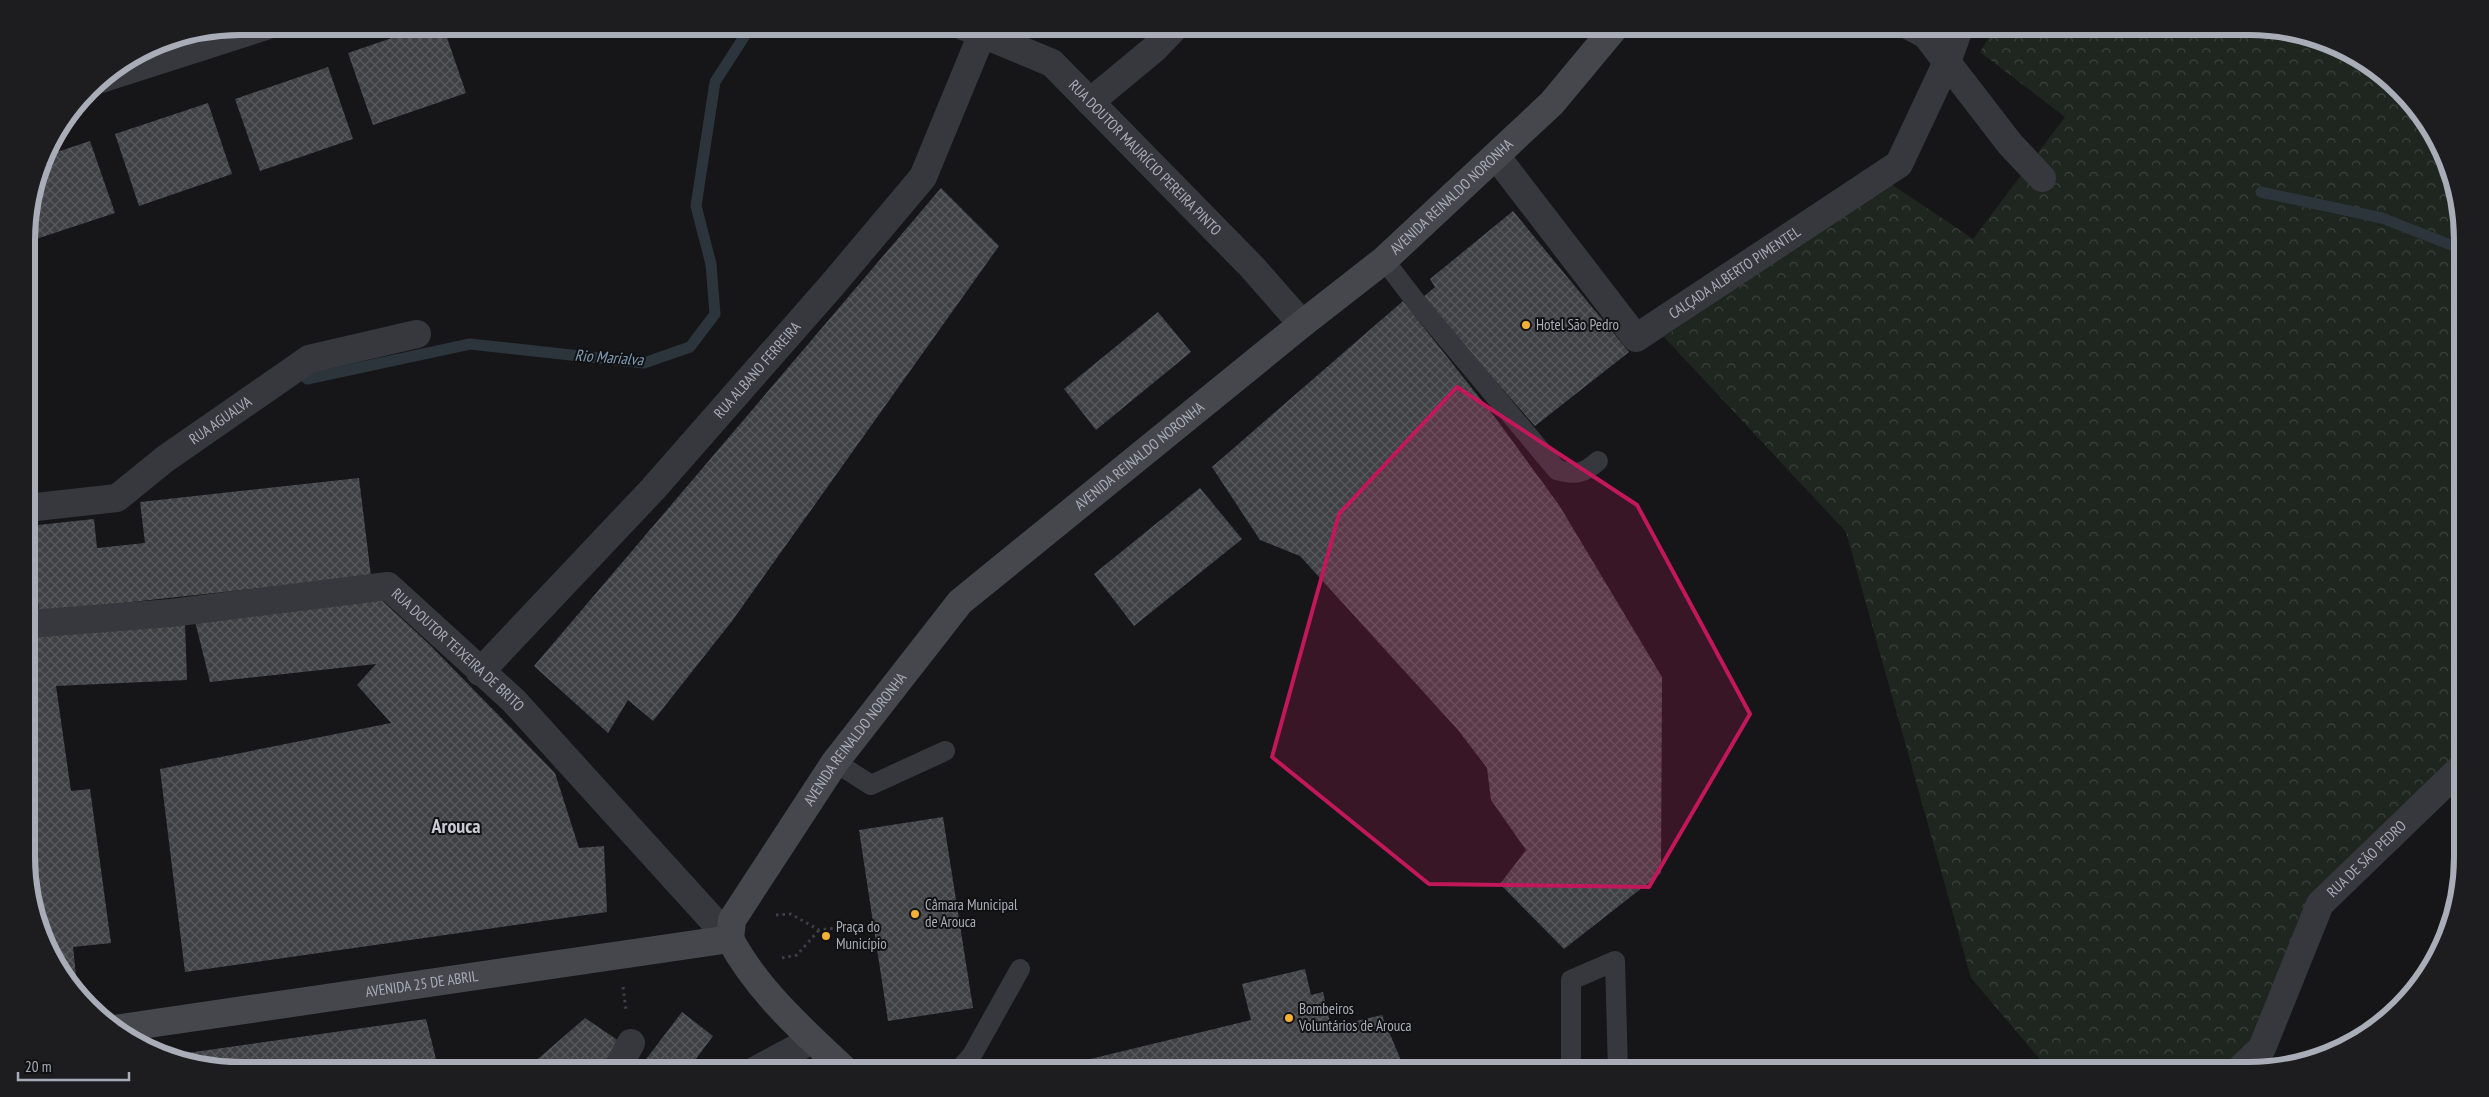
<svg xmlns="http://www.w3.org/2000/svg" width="2489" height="1097" viewBox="0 0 2489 1097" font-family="'PT Sans Narrow',sans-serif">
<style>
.forest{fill:url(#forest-crowns)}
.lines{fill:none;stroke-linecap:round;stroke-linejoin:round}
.stream{stroke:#2c353c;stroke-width:11}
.building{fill:url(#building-cross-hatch)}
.path{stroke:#3d3f44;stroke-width:3;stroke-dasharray:2.5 4;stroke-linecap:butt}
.lane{stroke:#37383d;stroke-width:20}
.street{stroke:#37383d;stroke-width:28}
.secondary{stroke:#45474d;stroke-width:28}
.marked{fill:#c2185b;fill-opacity:0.2;stroke:#c2185b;stroke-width:4;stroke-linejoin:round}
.poi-dot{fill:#f2b134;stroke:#111113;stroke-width:2}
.labels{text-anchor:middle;stroke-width:4;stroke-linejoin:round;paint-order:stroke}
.street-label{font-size:15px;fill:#a8adb8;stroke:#111113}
.poi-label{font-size:15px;fill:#a8adb8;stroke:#111113;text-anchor:start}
.water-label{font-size:16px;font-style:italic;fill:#7f9bb3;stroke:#111113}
.district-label{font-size:20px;font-weight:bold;fill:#c9ccd4;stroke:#111113}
.rim{fill:none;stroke:#a8adb8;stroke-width:6}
</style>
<defs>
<pattern id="forest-crowns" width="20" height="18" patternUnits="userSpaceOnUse" patternTransform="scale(1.25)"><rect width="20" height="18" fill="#1e261f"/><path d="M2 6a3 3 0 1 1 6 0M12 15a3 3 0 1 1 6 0" fill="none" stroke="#3c433d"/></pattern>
<pattern id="building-cross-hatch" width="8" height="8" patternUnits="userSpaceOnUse" patternTransform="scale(1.25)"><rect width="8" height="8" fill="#404145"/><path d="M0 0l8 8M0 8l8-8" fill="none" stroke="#595a5e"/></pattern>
</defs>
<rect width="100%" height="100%" fill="#161618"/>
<!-- forest -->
<path class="forest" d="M 1996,26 L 2249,26 L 2330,42 L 2379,71 L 2419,110 L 2447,159 L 2461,213 L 2462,767 L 2320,904 L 2239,1070 L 2049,1070 L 1971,978 L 1846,532 L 1664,337 L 1891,184 L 1973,239 L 2065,117 L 1980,52 Z"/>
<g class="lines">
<!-- stream -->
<g class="stream">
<path d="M 2261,192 L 2382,218 L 2461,249"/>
<path d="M 307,379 L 470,344 L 644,363 L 690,347 L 715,314 L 711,264 L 696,206 L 715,82 L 751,26"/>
</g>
</g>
<!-- building -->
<g class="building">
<path d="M 427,26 L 443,26 L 466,93 L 373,125 L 348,53 Z"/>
<path d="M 328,67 L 353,139 L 260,171 L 235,99 Z"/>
<path d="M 208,103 L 232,174 L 139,206 L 115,134 Z"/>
<path d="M 90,141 L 115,213 L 27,242 L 27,226 L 45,156 Z"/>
<path d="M 941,188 L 999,246 L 732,621 L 653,721 L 628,700 L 608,733 L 534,666 Z"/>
<path d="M 1513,211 L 1629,352 L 1535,426 L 1422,298 L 1435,287 L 1430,279 Z"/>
<path d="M 1403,301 L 1497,420 L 1559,505 L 1662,677 L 1661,873 L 1564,949 L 1500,884 L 1526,850 L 1491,800 L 1487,768 L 1458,730 L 1300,556 L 1260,540 L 1212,467 Z"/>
<path d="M 1158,312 L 1191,352 L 1096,430 L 1064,389 Z"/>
<path d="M 359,478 L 371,576 L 39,612 L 29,526 L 94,519 L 97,548 L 145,543 L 140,502 Z"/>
<path d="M 1200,488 L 1242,539 L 1134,626 L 1094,574 Z"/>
<path d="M 373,592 L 430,645 L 555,773 L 579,848 L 604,846 L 607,912 L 185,972 L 160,769 L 391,723 L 357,685 L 376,664 L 210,682 L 195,621 Z"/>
<path d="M 185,623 L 187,680 L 56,686 L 71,791 L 90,789 L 111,943 L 73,947 L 78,994 L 71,987 L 43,939 L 28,885 L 28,634 Z"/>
<path d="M 943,817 L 973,1008 L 888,1021 L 859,830 Z"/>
<path d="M 1305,969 L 1311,995 L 1323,992 L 1331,1027 L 1382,1015 L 1405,1070 L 1041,1071 L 1251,1020 L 1242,984 Z"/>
<path d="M 682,1012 L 713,1036 L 687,1071 L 637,1071 Z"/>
<path d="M 585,1018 L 619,1041 L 604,1071 L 524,1071 Z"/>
<path d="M 426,1019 L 439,1071 L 240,1071 L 166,1056 Z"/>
</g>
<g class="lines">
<!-- path -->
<g class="path">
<path d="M 776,915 L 791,914 L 819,930 L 873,924"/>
<path d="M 782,958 L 797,955 L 819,930"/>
<path d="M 623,987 L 626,1010"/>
</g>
<!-- lane -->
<g class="lane">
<path d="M 1384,260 L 1417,303 L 1557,470 C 1575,475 1584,474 1598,461"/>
<path d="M 835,762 L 871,785 L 945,751"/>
<path d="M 1571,1070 L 1571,980 L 1615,961 L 1618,1070"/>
<path d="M 958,1071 L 972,1055 L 1020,969"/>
</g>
<!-- street -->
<g class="street">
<path id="s1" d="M 963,26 L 1052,63 L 1252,267 L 1302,324"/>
<path d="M 1909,26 L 1926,35 L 2010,144 L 2042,178"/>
<path d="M 101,79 L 266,26"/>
<path d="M 1090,102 L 1154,49 L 1176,26"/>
<path id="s2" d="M 1496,156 L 1636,338 L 1899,164 L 1947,62 L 1960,26"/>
<path id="s3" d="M 27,508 L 117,498 L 165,459 L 309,359 L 417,334"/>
<path id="s4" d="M 28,622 L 29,624 L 171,613 L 388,586 L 514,701 L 730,939"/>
<path id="s5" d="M 480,672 L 653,489 L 833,284 L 923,177 L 982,34"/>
<path id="s6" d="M 2239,1070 L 2262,1048 L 2320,904 L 2462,767"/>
<path d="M 616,1071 L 631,1043"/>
<path d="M 754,1071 L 812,1040"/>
</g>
<!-- secondary -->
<g class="secondary">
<path id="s7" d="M 730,939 L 732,920 L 835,762 L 960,602 L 1302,324 L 1384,260 L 1552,103 L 1616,26"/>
<path d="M 730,939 C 757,990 804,1032 846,1071"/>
<path id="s8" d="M 114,1029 L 730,939"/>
</g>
</g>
<!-- marked area -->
<path class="marked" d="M 1457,387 L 1637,505 L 1750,714 L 1649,887 L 1429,884 L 1272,757 L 1339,514 Z"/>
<!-- markers -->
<g class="poi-dot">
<circle cx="1526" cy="325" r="5"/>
<circle cx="915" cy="914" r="5"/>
<circle cx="826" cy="936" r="5"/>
<circle cx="1289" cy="1018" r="5"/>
</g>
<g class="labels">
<!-- street labels -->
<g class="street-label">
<text dy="5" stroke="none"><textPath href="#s1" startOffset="229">RUA DOUTOR MAURÍCIO PEREIRA PINTO</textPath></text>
<text dy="5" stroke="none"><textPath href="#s7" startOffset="1048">AVENIDA REINALDO NORONHA</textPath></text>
<text dy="5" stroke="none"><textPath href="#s2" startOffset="348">CALÇADA ALBERTO PIMENTEL</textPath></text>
<text dy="5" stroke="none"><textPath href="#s5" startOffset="410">RUA ALBANO FERREIRA</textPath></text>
<text dy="5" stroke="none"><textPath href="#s3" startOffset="220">RUA AGUALVA</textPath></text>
<text dy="5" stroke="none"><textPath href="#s7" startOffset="642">AVENIDA REINALDO NORONHA</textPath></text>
<text dy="5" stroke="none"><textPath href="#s4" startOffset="458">RUA DOUTOR TEIXEIRA DE BRITO</textPath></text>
<text dy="5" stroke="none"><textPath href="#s7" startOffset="238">AVENIDA REINALDO NORONHA</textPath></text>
<text dy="5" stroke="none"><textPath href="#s6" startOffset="252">RUA DE SÃO PEDRO</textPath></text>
<text dy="5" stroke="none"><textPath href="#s8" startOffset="311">AVENIDA 25 DE ABRIL</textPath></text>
</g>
<!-- poi labels -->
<g class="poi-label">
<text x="1536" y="330">Hotel São Pedro</text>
<text x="925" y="910">Câmara Municipal<tspan x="925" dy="17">de Arouca</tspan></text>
<text x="836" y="932">Praça do<tspan x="836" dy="17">Município</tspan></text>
<text x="1299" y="1014">Bombeiros<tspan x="1299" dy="17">Voluntários de Arouca</tspan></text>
</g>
<!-- water labels -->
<g class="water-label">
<text transform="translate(609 357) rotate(4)" y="6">Rio Marialva</text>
</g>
<!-- district labels -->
<g class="district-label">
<text x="456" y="833">Arouca</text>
</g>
</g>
<!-- crop -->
<path d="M0 0H2489V1097H0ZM240 35H2249A205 205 0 0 1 2454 240V857A205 205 0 0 1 2249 1062H240A205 205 0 0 1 35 857V240A205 205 0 0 1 240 35Z" fill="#1d1d20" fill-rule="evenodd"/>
<path class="rim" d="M240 35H2249A205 205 0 0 1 2454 240V857A205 205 0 0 1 2249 1062H240A205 205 0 0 1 35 857V240A205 205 0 0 1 240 35Z"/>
<!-- scale -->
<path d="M18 1072v8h111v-8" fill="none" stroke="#a8adb8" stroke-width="2.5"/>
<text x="25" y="1072" font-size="15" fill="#a8adb8" stroke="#111113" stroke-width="4" paint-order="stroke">20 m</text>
</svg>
